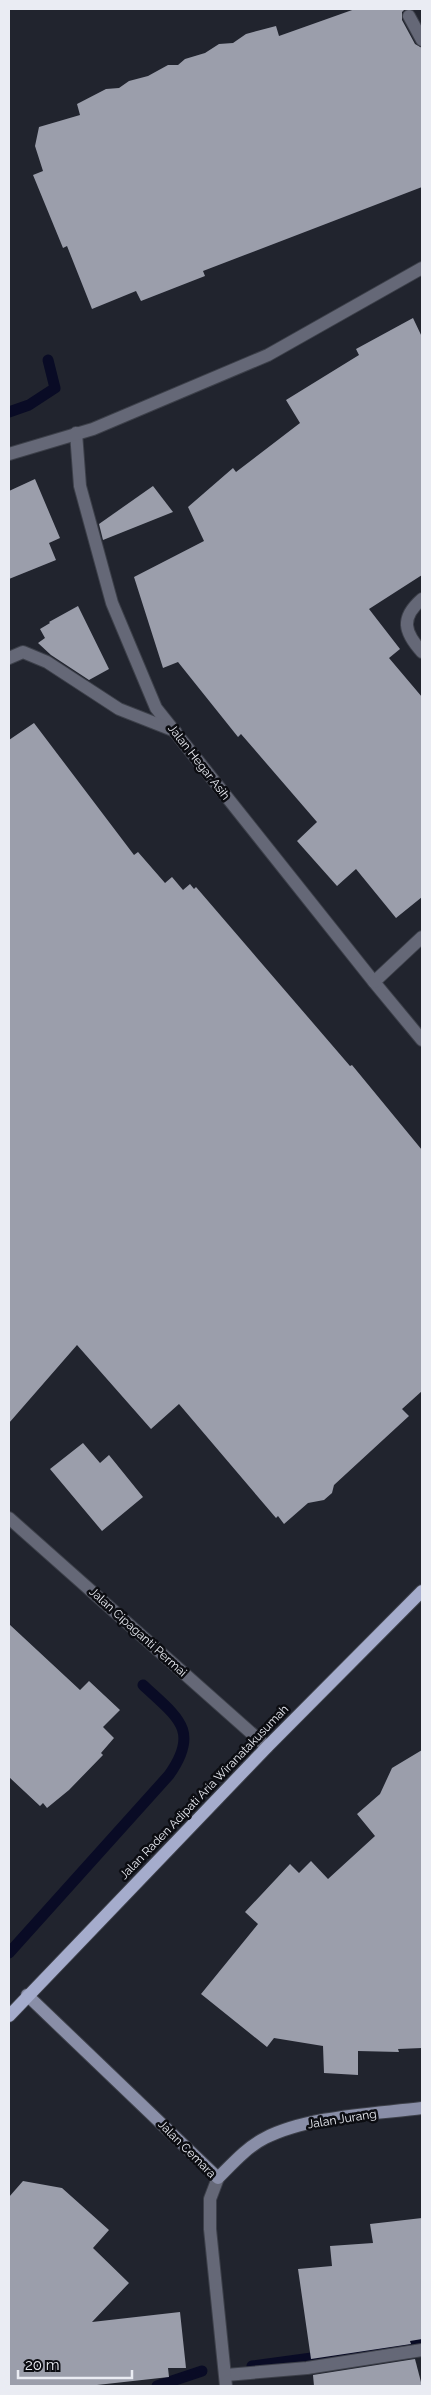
<svg xmlns="http://www.w3.org/2000/svg" width="431" height="2395" viewBox="0 0 431 2395" font-family="Raleway,sans-serif">
<style>
.lines{fill:none;stroke-linecap:round;stroke-linejoin:round}
.stream{stroke:#090b25;stroke-width:11}
.building{fill:#9b9eab}
.minor-casing{stroke:#3d404a;stroke-width:14}
.tertiary-casing{stroke:#3d404a;stroke-width:14}
.secondary-casing{stroke:#3d404a;stroke-width:14}
.primary-casing{stroke:#3d404a;stroke-width:14}
.minor{stroke:#656877;stroke-width:12}
.tertiary{stroke:#656877;stroke-width:12}
.secondary{stroke:#898ea7;stroke-width:12}
.primary{stroke:#a5accc;stroke-width:12}
.labels{text-anchor:middle;stroke-width:5;stroke-linejoin:round;paint-order:stroke}
.street-label{font-size:12px;fill:#eaecf3;stroke:#0c0d12}
</style>
<rect width="100%" height="100%" fill="#21242e"/>
<g class="lines">
<!-- stream -->
<g class="stream">
<path d="M 9,412 L 29,405 L 55,388 L 48,360"/>
<path d="M 9,1953 L 169,1775 C 201,1730 177,1717 143,1685"/>
<path d="M 252,2366 L 422,2343"/>
<path d="M 157,2386 L 202,2371"/>
</g>
</g>
<!-- building -->
<g class="building">
<path d="M 355,9 L 405,9 L 402,12 L 402,20 L 415,44 L 422,48 L 422,187 L 203,271 L 205,276 L 141,301 L 136,291 L 92,309 L 67,246 L 63,248 L 33,175 L 43,171 L 35,146 L 39,127 L 80,115 L 77,104 L 106,89 L 119,88 L 129,81 L 148,76 L 168,65 L 178,65 L 185,59 L 205,53 L 219,44 L 233,43 L 246,34 L 276,26 L 279,36 Z"/>
<path d="M 413,318 L 422,337 L 422,575 L 369,609 L 400,649 L 389,658 L 422,697 L 422,897 L 396,918 L 356,869 L 337,886 L 297,841 L 317,822 L 241,734 L 238,737 L 178,662 L 163,668 L 134,577 L 204,541 L 188,507 L 233,468 L 236,472 L 300,423 L 286,400 L 359,355 L 356,349 Z"/>
<path d="M 35,479 L 60,538 L 49,543 L 56,560 L 9,579 L 9,491 Z"/>
<path d="M 153,486 L 173,512 L 103,540 L 99,524 Z"/>
<path d="M 78,606 L 109,669 L 89,680 L 51,655 L 38,643 L 45,638 L 40,629 L 50,623 L 49,622 Z"/>
<path d="M 34,723 L 134,855 L 138,852 L 165,883 L 172,877 L 183,890 L 190,884 L 194,889 L 196,887 L 350,1066 L 352,1065 L 422,1150 L 422,1391 L 402,1409 L 409,1416 L 334,1485 L 332,1493 L 324,1500 L 308,1503 L 284,1524 L 278,1516 L 276,1518 L 179,1404 L 151,1429 L 77,1345 L 9,1423 L 9,740 Z"/>
<path d="M 83,1443 L 100,1463 L 109,1455 L 143,1497 L 102,1531 L 50,1469 Z"/>
<path d="M 9,1624 L 80,1690 L 89,1681 L 120,1710 L 103,1727 L 114,1738 L 101,1753 L 103,1755 L 69,1790 L 47,1808 L 43,1803 L 40,1806 L 9,1777 Z"/>
<path d="M 422,1750 L 422,2048 L 398,2049 L 399,2052 L 358,2051 L 358,2075 L 324,2073 L 323,2046 L 274,2038 L 267,2047 L 201,1994 L 258,1924 L 245,1912 L 290,1864 L 299,1873 L 311,1861 L 328,1879 L 375,1836 L 357,1814 L 380,1794 L 392,1768 Z"/>
<path d="M 23,2181 L 62,2188 L 109,2230 L 93,2248 L 129,2283 L 92,2322 L 180,2312 L 186,2368 L 168,2368 L 169,2377 L 88,2386 L 9,2386 L 9,2197 Z"/>
<path d="M 422,2218 L 422,2339 L 410,2341 L 411,2344 L 311,2359 L 298,2269 L 332,2266 L 330,2246 L 373,2243 L 370,2224 Z"/>
<path d="M 415,2359 L 422,2386 L 314,2386 L 313,2375 Z"/>
</g>
<g class="lines">
<defs>
<g id="minor">
<path d="M 409,16 L 422,40"/>
<path d="M 76,433 L 80,486 L 112,603 L 156,708 L 374,982 L 422,1040"/>
<path d="M 9,454 L 93,429 L 268,355 L 422,268"/>
<path d="M 422,599 C 400,618 404,632 422,652"/>
<path d="M 9,658 L 23,652 L 47,662 L 119,709 L 175,731"/>
<path d="M 374,982 L 422,937"/>
<path d="M 9,1518 L 267,1747"/>
<path d="M 226,2375 L 307,2368 L 422,2350"/>
</g>
<path id="tertiary" d="M 218,2178 L 210,2199 L 210,2229 L 226,2386"/>
<path id="secondary" d="M 27,1995 L 218,2178 C 232,2164 247,2147 265,2138 C 308,2116 374,2114 422,2108"/>
<path id="primary" d="M 9,2016 L 267,1747 L 422,1591"/>
</defs>
<!-- minor casing -->
<use href="#minor" class="minor-casing"/>
<!-- tertiary casing -->
<use href="#tertiary" class="tertiary-casing"/>
<!-- secondary casing -->
<use href="#secondary" class="secondary-casing"/>
<!-- primary casing -->
<use href="#primary" class="primary-casing"/>
<!-- minor -->
<use href="#minor" class="minor"/>
<!-- tertiary -->
<use href="#tertiary" class="tertiary"/>
<!-- secondary -->
<use href="#secondary" class="secondary"/>
<!-- primary -->
<use href="#primary" class="primary"/>
</g>
<g class="labels">
<!-- street labels -->
<g class="street-label">
<text transform="translate(199 762) rotate(52)" y="4">Jalan Hegar Asih</text>
<text transform="translate(138 1632) rotate(42)" y="4">Jalan Cipaganti Permai</text>
<text transform="translate(204 1792) rotate(-46)" y="4">Jalan Raden Adipati Aria Wiranatakusumah</text>
<text transform="translate(342 2119) rotate(-9)" y="4">Jalan Jurang</text>
<text transform="translate(187 2149) rotate(45)" y="4">Jalan Cemara</text>
</g>
</g>
<!-- border -->
<rect width="431" height="2395" fill="none" stroke="#eaecf3" stroke-width="20"/>
<!-- scale -->
<path d="M18 2370v8h114v-8" fill="none" stroke="#eaecf3" stroke-width="2.5"/>
<text x="25" y="2370" font-size="15" fill="#eaecf3" stroke="#0c0d12" stroke-width="4" paint-order="stroke">20 m</text>
</svg>
